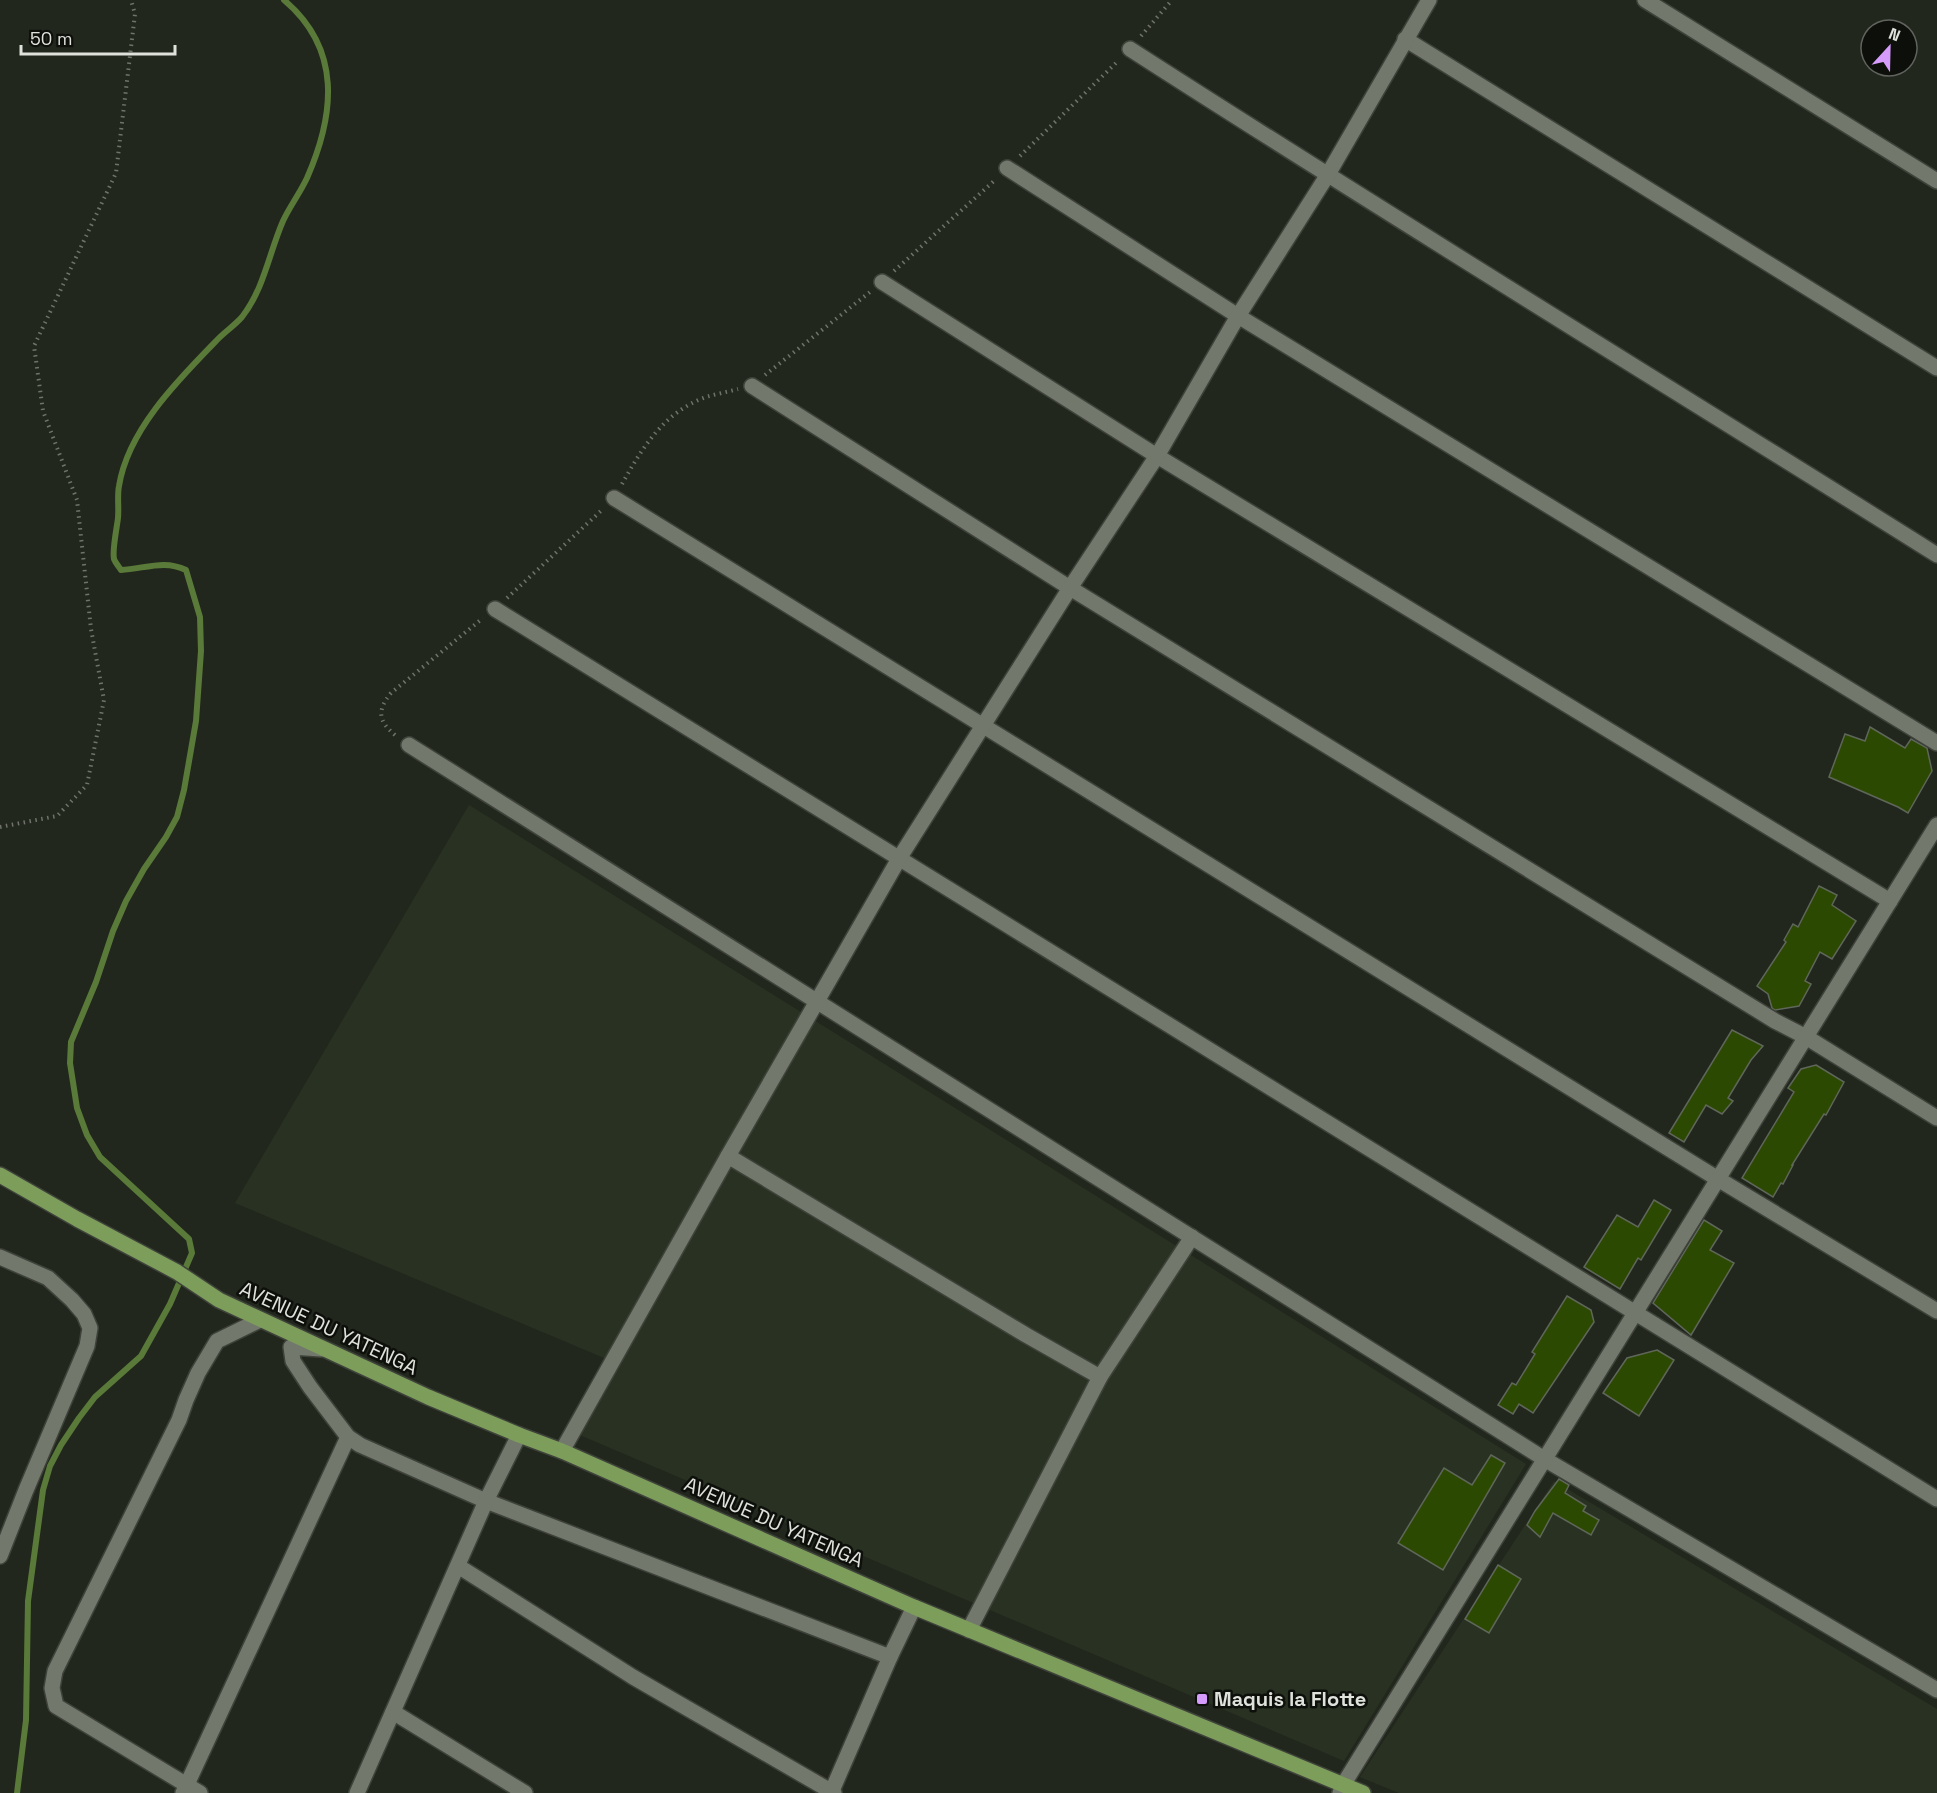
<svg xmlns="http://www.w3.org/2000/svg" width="1937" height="1793" viewBox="0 0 1937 1793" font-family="'Space Grotesk',sans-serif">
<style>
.built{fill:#293222}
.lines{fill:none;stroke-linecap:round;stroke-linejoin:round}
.stream{stroke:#5a7a39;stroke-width:6}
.building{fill:#2c4901;stroke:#5f665a;stroke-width:1.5}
.street-casing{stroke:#3e423a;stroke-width:18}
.primary-casing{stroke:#3e423a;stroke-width:18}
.path{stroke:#6f736b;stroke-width:4;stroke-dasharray:1.5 4.5;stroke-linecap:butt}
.street{stroke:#72786c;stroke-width:15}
.primary{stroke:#7d9d5b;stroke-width:15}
.poi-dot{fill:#d59cfb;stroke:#0d0f0b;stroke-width:2}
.labels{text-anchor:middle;stroke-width:5;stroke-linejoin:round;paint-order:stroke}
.street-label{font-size:20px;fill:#dee2db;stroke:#0d0f0b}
.poi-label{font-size:20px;font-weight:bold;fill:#dee2db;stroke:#0d0f0b;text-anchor:start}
</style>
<rect width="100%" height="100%" fill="#22271d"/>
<!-- built -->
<g class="built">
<path d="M 469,805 L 1526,1464 L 1344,1761 L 568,1430 L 609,1360 L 235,1203 Z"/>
<path d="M 1554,1481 L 1937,1709 L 1937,1793 L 1399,1793 L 1360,1777 Z"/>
</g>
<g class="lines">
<!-- stream -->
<path class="stream" d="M 17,1793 L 26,1720 L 28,1601 L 43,1490 L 50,1466 L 61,1445 L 79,1418 L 95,1397 L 141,1356 L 170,1304 L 192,1253 L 189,1239 L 100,1157 L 87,1135 L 77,1108 L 70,1063 L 71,1042 L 96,982 L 113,931 L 126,901 L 144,869 L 166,837 L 177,817 L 184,790 L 196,721 L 201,651 L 200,617 L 186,570 C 164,559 144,569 121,570 C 119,567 115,562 114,559 C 112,550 117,527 118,518 C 119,507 117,496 119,486 C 128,429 180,378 219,338 C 226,331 235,325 242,317 C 264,289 269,253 283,221 C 290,206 300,193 307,178 C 335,114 342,49 284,0"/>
</g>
<!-- building -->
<g class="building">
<path d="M 1870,727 L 1905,748 L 1911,739 L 1927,748 L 1932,771 L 1908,813 L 1898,807 L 1829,777 L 1845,734 L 1865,741 Z"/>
<path d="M 1819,886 L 1837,895 L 1832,905 L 1856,921 L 1832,959 L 1820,952 L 1805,981 L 1811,984 L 1799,1006 L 1775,1010 L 1772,1008 L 1768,994 L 1757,986 L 1786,942 L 1784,940 L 1793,924 L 1798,927 Z"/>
<path d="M 1732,1030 L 1763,1046 L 1751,1060 L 1728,1098 L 1733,1101 L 1722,1114 L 1706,1105 L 1684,1142 L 1669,1133 Z"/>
<path d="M 1816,1065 L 1844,1082 L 1826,1115 L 1824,1114 L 1792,1165 L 1793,1165 L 1783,1184 L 1781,1183 L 1773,1197 L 1742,1178 L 1794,1092 L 1788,1088 L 1801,1069 Z"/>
<path d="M 1654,1200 L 1671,1210 L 1641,1260 L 1638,1258 L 1620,1289 L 1584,1267 L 1617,1215 L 1638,1227 Z"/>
<path d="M 1704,1220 L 1722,1231 L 1710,1250 L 1734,1263 L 1691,1335 L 1653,1303 Z"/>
<path d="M 1567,1296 L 1591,1310 L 1594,1322 L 1533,1413 L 1519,1404 L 1513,1414 L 1498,1405 L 1512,1383 L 1516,1385 L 1535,1354 L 1532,1352 Z"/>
<path d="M 1657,1350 L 1674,1360 L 1639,1416 L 1603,1393 L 1627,1358 Z"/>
<path d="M 1491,1455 L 1505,1463 L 1443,1570 L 1398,1543 L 1444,1468 L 1472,1485 Z"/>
<path d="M 1559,1479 L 1569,1485 L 1565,1493 L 1586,1506 L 1583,1511 L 1599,1520 L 1591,1535 L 1553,1513 L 1540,1537 L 1527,1525 L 1535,1511 Z"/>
<path d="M 1498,1565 L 1521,1579 L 1489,1633 L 1465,1619 Z"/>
</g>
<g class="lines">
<defs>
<g id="street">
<path d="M 1645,0 L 1937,181"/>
<path d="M 1405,39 L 1937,368"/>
<path d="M 1130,49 C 1397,221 1668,386 1937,555"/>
<path d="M 1007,168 L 1238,316 L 1937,743"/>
<path d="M 882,282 L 1157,456 L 1890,901"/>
<path d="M 752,386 L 1070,588 L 1775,1021 L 1806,1037 L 1937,1118"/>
<path d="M 614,498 L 1718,1179 L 1937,1311"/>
<path d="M 495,609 L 1937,1499"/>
<path d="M 409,745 L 1546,1460 L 1937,1690"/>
<path d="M 728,1156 L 1026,1335 L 1100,1377"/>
<path d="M 0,1257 L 48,1278 L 72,1300 L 84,1314 L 90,1328 L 87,1346 L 26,1490 L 0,1556"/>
<path d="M 321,1349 L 291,1347 L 293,1361 L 310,1387 L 348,1437 L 360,1445 L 486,1501 L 890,1657"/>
<path d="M 562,1451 L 728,1156 L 900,857 L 1070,588 L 1157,456 L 1238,316 L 1327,176 L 1429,0"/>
<path d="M 458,1566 L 633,1677 L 834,1793"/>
<path d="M 969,1630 L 1100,1377 L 1192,1237"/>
<path d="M 393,1712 L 525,1793"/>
<path d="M 183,1793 L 348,1437"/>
<path d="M 200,1793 L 56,1706 L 52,1688 L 55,1671 L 179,1420 L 186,1400 L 198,1373 L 217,1341 L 260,1320"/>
<path d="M 357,1793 L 486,1501 L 519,1435"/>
<path d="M 831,1793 L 890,1657 L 914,1607"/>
<path d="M 1340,1793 L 1343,1785 L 1937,825"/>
</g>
<path id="primary" d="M 0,1175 L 77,1219 L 177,1272 L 219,1300 L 428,1397 L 519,1435 L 562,1451 L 914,1607 L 1363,1793"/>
</defs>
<!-- street casing -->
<use href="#street" class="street-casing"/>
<!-- primary casing -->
<use href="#primary" class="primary-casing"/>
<!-- path -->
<g class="path">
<path d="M 1141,36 L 1172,0"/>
<path d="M 1020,156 L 1118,61"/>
<path d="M 894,271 L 995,180"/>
<path d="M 765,375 L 870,292"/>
<path d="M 622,484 C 642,448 664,412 706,397 C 716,394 727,392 738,389"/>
<path d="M 507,598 L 603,509"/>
<path d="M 395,735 C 378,721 377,710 391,693 L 483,618"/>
<path d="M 0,827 L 57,816 L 87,785 L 104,700 L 91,629 L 77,500 L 43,411 L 34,346 L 116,173 L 135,14 L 131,0"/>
</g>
<!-- street -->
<use href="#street" class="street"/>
<!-- primary -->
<use href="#primary" class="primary"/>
</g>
<!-- markers -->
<rect class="poi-dot" x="1196" y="1693" width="12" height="12" rx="3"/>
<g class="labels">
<!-- street labels -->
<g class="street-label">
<text transform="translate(329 1328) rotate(25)" y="7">AVENUE DU YATENGA</text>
<text transform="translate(774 1522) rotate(24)" y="7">AVENUE DU YATENGA</text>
</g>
<!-- poi labels -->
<g class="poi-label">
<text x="1214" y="1706">Maquis la Flotte</text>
</g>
</g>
<!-- north arrow -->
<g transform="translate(1889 48) rotate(22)"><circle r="28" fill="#0d0f0b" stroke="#61635e" stroke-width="1.5"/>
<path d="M0-4.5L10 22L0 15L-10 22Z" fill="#d59cfb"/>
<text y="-9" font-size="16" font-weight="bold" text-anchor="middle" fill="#dee2db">N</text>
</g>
<!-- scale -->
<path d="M21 45v9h154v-9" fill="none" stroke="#dee2db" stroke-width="3"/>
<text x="30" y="45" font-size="18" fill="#dee2db" stroke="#0d0f0b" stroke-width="4.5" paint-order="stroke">50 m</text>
</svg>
